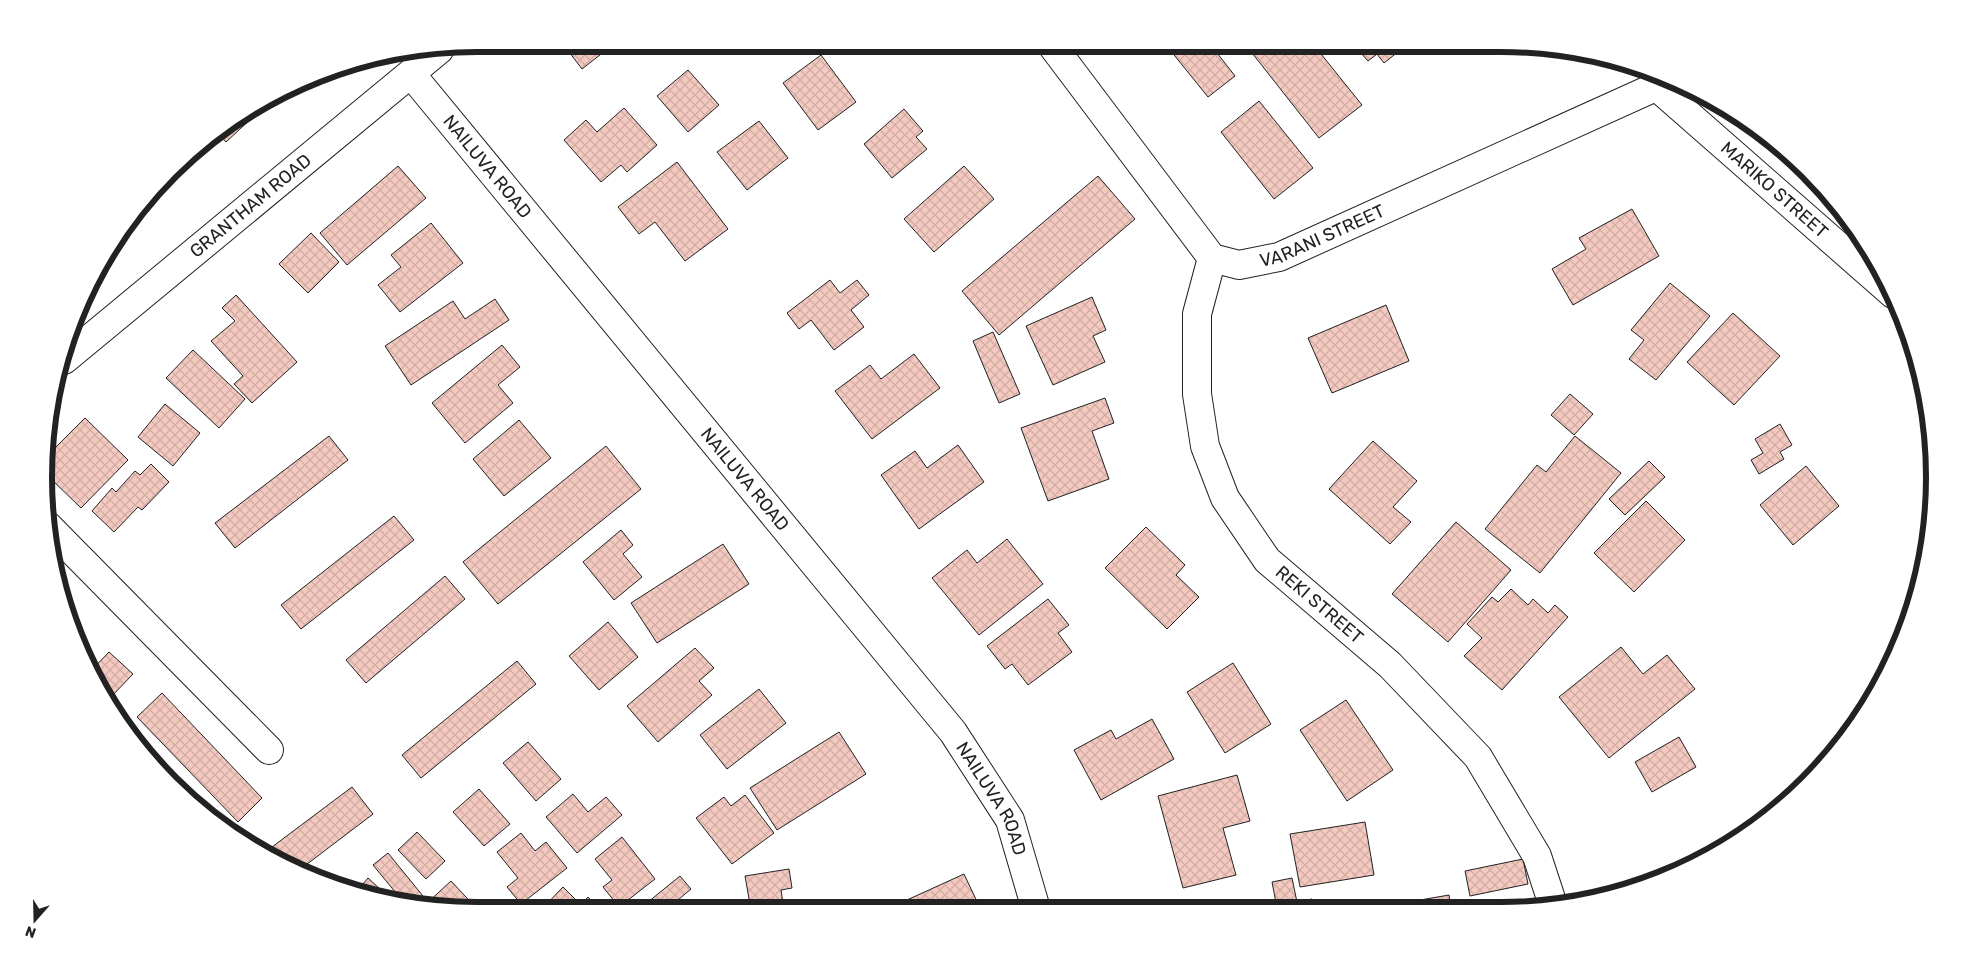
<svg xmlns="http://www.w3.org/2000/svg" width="1979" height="955" viewBox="0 0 1979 955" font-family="Rubik,sans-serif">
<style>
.building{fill:url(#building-cross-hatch);stroke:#222}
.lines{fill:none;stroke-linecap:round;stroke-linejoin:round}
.minor-casing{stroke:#222;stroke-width:30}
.major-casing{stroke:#222;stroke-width:30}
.minor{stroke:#fff;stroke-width:28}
.major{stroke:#fff;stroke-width:28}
.labels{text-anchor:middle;stroke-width:4;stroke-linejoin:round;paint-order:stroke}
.street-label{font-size:18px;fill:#222;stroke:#fff}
.rim{fill:none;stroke:#222;stroke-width:6}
</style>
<defs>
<pattern id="building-cross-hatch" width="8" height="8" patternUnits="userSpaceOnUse" patternTransform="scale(1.25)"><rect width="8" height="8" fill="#f3c9c0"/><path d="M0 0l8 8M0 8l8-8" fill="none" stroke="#d0aca5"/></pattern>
</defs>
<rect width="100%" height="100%" fill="#fff"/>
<!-- building -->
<g class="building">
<path d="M 563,44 L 614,44 L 582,69 Z"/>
<path d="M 1169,44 L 1210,44 L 1235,76 L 1208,97 L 1166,45 Z"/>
<path d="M 1245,44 L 1313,44 L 1362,105 L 1319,138 Z"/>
<path d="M 1353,44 L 1408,44 L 1384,63 L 1377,54 L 1368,61 Z"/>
<path d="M 821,55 L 856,102 L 818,130 L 783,83 Z"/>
<path d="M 688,70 L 719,105 L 688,132 L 657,96 Z"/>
<path d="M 1259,101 L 1313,168 L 1274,199 L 1221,132 Z"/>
<path d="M 266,105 L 226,142 L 217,132 Z"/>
<path d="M 624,108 L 657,145 L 627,172 L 621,165 L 601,182 L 564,140 L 586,120 L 597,132 Z"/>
<path d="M 904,109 L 923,131 L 916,137 L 927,149 L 892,178 L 864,144 Z"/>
<path d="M 759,121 L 788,158 L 747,190 L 717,152 Z"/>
<path d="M 207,139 L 210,142 L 180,173 L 176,169 Z"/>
<path d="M 677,162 L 728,229 L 685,261 L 655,222 L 639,234 L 618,207 Z"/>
<path d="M 398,166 L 426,198 L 347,265 L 320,233 Z"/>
<path d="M 964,166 L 994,199 L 934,252 L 904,219 Z"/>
<path d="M 1098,176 L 1135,219 L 999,335 L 962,291 Z"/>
<path d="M 167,177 L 170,180 L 146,208 L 142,204 Z"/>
<path d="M 1632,209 L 1659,256 L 1573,305 L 1552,269 L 1586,249 L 1579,238 Z"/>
<path d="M 431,223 L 463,263 L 400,312 L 378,285 L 401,267 L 391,255 Z"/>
<path d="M 311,233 L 339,262 L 308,293 L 279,264 Z"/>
<path d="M 830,280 L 840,293 L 857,280 L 869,295 L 851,310 L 864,327 L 834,350 L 811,320 L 799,329 L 787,313 Z"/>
<path d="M 1670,283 L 1710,316 L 1656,380 L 1629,359 L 1644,340 L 1631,330 Z"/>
<path d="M 236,295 L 297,362 L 252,403 L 234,384 L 243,376 L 211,341 L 235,321 L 222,308 Z"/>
<path d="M 1092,297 L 1106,330 L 1093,336 L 1105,362 L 1053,385 L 1026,326 Z"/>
<path d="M 495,299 L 509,320 L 411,385 L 385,346 L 453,301 L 465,319 Z"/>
<path d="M 1386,305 L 1409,361 L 1332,393 L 1308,338 Z"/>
<path d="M 1733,313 L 1780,356 L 1734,405 L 1687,362 Z"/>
<path d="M 993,332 L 1020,394 L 999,403 L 973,341 Z"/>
<path d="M 502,345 L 520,367 L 498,385 L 513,403 L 465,443 L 432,403 Z"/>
<path d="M 193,350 L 245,399 L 219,428 L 166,378 Z"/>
<path d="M 914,354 L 940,388 L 872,439 L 835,391 L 870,365 L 881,379 Z"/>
<path d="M 1570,394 L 1593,414 L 1574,435 L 1551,415 Z"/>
<path d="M 1105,398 L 1114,423 L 1092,431 L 1109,479 L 1048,501 L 1021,428 Z"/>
<path d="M 165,404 L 200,433 L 173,466 L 138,437 Z"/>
<path d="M 85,418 L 128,460 L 81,508 L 49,477 L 50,453 Z"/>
<path d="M 519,420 L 551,458 L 504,496 L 473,459 Z"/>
<path d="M 1780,424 L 1792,445 L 1780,452 L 1784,459 L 1759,474 L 1751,460 L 1763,453 L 1755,439 Z"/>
<path d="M 329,436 L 348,460 L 235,548 L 215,523 Z"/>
<path d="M 1575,436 L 1621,473 L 1540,573 L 1485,529 L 1537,465 L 1546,472 Z"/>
<path d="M 1373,441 L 1417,481 L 1393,507 L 1411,522 L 1390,544 L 1329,489 Z"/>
<path d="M 958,445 L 984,482 L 919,529 L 881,475 L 915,451 L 927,468 Z"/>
<path d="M 606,446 L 641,489 L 498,604 L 463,562 Z"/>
<path d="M 1649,461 L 1665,477 L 1625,515 L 1609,499 Z"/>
<path d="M 151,464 L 169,482 L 142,510 L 138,507 L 114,532 L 92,511 L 112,488 L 116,492 L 135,471 L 140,475 Z"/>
<path d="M 1806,466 L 1839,506 L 1793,545 L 1760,505 Z"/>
<path d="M 1646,501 L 1685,540 L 1634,592 L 1594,553 Z"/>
<path d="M 394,516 L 414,540 L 301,629 L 281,605 Z"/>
<path d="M 1456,522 L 1511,570 L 1448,642 L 1392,594 Z"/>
<path d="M 1146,527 L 1185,565 L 1176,575 L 1199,597 L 1167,629 L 1105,568 Z"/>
<path d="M 621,530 L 633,545 L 623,554 L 642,577 L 614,600 L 583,562 Z"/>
<path d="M 1007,539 L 1043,584 L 979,635 L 932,578 L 967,550 L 977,563 Z"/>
<path d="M 723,544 L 749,584 L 657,643 L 631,603 Z"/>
<path d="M 445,576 L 465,599 L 366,683 L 346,660 Z"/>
<path d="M 1511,589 L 1528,605 L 1533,599 L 1548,613 L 1555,605 L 1568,617 L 1502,690 L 1464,656 L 1482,638 L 1467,624 L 1492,597 L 1498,602 Z"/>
<path d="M 1048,599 L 1069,625 L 1058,633 L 1072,652 L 1028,685 L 1012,664 L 1005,669 L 987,646 Z"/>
<path d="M 608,622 L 638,657 L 599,690 L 569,656 Z"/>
<path d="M 1621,647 L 1643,674 L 1667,655 L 1695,689 L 1609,758 L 1559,697 Z"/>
<path d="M 695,648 L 714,668 L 699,681 L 712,695 L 658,742 L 627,706 Z"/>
<path d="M 109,652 L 133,674 L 109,699 L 90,672 Z"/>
<path d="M 517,661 L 536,684 L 421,778 L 402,755 Z"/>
<path d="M 1233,663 L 1271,724 L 1225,753 L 1187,692 Z"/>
<path d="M 759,689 L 786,723 L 727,769 L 700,735 Z"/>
<path d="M 162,693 L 262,798 L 238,822 L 137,717 Z"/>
<path d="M 1346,700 L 1393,770 L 1347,801 L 1300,730 Z"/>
<path d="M 1152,719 L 1174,759 L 1101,800 L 1074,750 L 1111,730 L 1116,739 Z"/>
<path d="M 839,732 L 866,774 L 777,830 L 750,788 Z"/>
<path d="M 1679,737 L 1696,767 L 1652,792 L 1635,762 Z"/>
<path d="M 528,742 L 561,779 L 536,801 L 503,763 Z"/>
<path d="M 1237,775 L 1250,821 L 1223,828 L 1236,875 L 1183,888 L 1158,796 Z"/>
<path d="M 352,787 L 373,814 L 298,871 L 264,853 Z"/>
<path d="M 479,789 L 510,824 L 484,846 L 453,812 Z"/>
<path d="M 573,794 L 588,812 L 606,797 L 622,815 L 577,853 L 546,817 Z"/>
<path d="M 745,795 L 774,833 L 732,864 L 696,818 L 724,797 L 731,806 Z"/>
<path d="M 1365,822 L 1374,875 L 1300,887 L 1290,834 Z"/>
<path d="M 417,832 L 445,861 L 426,879 L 398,850 Z"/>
<path d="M 521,833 L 535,851 L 546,842 L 567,868 L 521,904 L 507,887 L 518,878 L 497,852 Z"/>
<path d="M 622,837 L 655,879 L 619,907 L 603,887 L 612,880 L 595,859 Z"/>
<path d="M 388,853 L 427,901 L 422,906 L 405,904 L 373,865 Z"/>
<path d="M 1523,859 L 1528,884 L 1470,896 L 1465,871 Z"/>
<path d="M 789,869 L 792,888 L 781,890 L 784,910 L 751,910 L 745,876 Z"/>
<path d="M 964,874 L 981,910 L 885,910 Z"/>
<path d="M 680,876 L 691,889 L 672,905 L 677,911 L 637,911 Z"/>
<path d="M 368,878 L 393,901 L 392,903 L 356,892 Z"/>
<path d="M 1292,878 L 1297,902 L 1312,899 L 1314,908 L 1277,908 L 1272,882 Z"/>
<path d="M 451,881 L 479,911 L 424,906 Z"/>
<path d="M 563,887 L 581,905 L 588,897 L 602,911 L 540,911 Z"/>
<path d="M 1449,895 L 1451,908 L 1374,908 Z"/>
</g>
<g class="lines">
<defs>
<g id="minor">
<path id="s1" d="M 1051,44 L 1212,258 L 1239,265 L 1279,257 L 1673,79"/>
<path id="s2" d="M 1657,87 L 1893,294"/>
<path id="s3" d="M 1212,258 L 1197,314 L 1197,394 L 1205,446 L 1225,498 L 1267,560 L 1390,665 L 1478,757 L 1537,856 L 1554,908"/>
<path d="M 48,526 L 269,750"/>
</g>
<g id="major">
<path id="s4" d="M 411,74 L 953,732 L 1010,820 L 1036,909"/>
<path id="s5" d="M 64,360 L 439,50"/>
</g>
</defs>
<!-- minor casing -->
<use href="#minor" class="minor-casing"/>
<!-- major casing -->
<use href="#major" class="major-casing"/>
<!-- minor -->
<use href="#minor" class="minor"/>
<!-- major -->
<use href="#major" class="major"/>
</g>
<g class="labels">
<!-- street labels -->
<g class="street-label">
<text dy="6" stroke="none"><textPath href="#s4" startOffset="120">NAILUVA ROAD</textPath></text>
<text dy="6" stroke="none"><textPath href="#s2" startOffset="156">MARIKO STREET</textPath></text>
<text dy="6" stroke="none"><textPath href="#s5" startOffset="242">GRANTHAM ROAD</textPath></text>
<text dy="6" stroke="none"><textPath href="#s1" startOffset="384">VARANI STREET</textPath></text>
<text dy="6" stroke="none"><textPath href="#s4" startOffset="525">NAILUVA ROAD</textPath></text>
<text dy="6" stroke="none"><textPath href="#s3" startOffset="390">REKI STREET</textPath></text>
<text dy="6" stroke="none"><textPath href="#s4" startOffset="930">NAILUVA ROAD</textPath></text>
</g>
</g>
<!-- crop -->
<path d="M0 0H1979V955H0ZM477 52H1501A425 425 0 0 1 1926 477V477A425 425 0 0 1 1501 902H477A425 425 0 0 1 52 477V477A425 425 0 0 1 477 52Z" fill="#fff" fill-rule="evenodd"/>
<path class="rim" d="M477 52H1501A425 425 0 0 1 1926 477V477A425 425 0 0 1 1501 902H477A425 425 0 0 1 52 477V477A425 425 0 0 1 477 52Z"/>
<!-- north arrow -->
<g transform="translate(35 920) rotate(200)" stroke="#ffffff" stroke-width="4" paint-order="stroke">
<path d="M0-4L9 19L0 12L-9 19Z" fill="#222222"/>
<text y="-8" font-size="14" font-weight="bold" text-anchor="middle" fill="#222222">N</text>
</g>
</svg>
